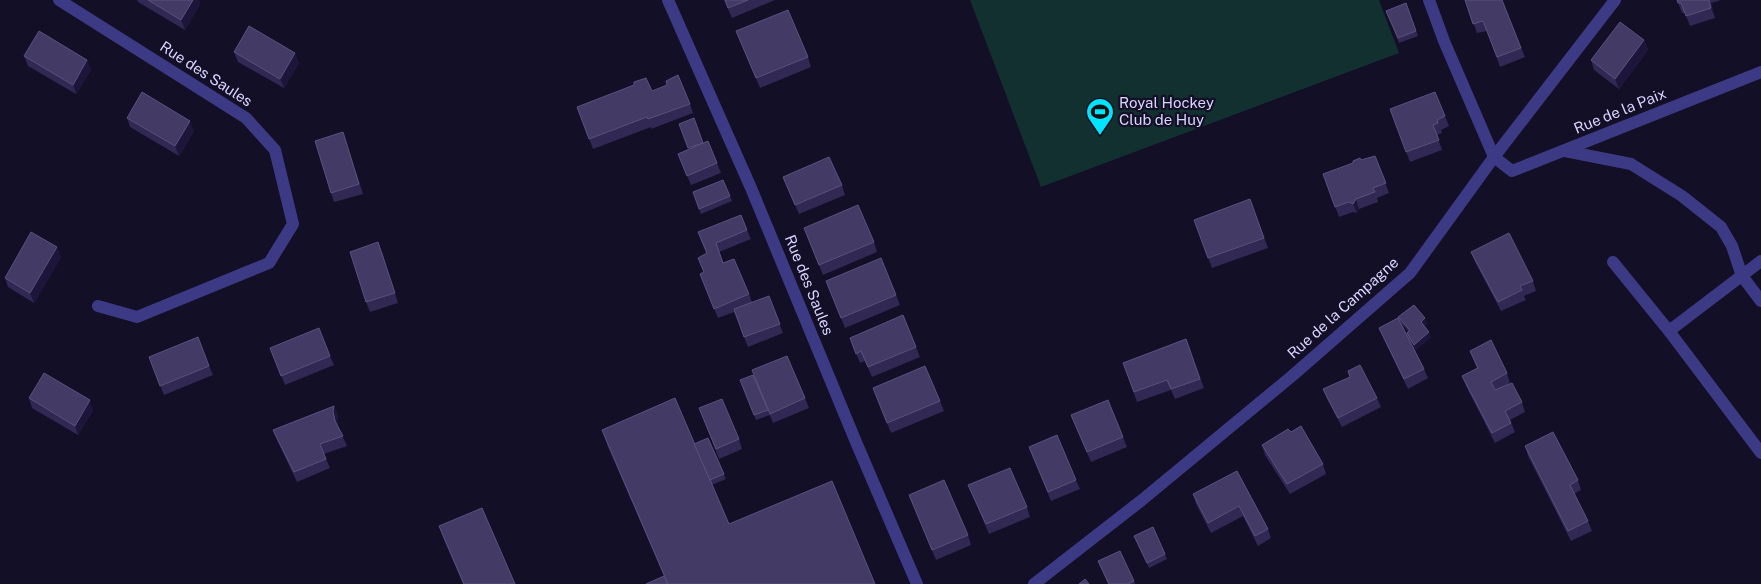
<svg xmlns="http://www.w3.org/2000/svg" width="1761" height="584" viewBox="0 0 1761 584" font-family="'Public Sans',sans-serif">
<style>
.green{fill:#12302f}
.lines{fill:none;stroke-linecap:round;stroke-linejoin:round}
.minor{stroke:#3d3a85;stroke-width:12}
.wall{fill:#312854;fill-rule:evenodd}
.shaded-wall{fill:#1d163a}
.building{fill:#433a66;stroke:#5a527e}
.labels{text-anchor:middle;stroke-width:4.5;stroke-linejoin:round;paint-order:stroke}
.street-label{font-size:15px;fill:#d9d4ff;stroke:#130f26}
.poi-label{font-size:15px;fill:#d9d4ff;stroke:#130f26;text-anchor:start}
</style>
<rect width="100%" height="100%" fill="#130f26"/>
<!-- green -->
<path class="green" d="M 970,0 L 1379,0 L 1399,53 L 1041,187 Z"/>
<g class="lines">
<!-- minor -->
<g class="minor">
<path d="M 59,0 L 246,118 L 275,150 L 293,224 L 269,263 L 137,317 L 98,306"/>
<path d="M 668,0 L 751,188 L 856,442 L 917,584"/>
<path d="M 1429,0 L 1444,41 L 1494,157"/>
<path d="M 1565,151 L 1631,164 L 1682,196 L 1721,227 L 1732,246 L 1742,276 L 1761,301"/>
<path d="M 1494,157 L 1512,171 L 1761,72"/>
<path d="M 1613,262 L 1669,331 L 1761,453"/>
<path d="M 1669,331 L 1761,261"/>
<path d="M 1034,584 L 1142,500 L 1292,376 L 1410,273 L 1494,157 L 1615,0"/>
</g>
</g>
<!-- wall -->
<g class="wall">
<path d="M 137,0 L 199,0 L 200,4 L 185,30 L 138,2 Z"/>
<path d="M 724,0 L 775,0 L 732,18 Z"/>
<path d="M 1465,0 L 1502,0 L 1525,57 L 1500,67 L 1487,31 L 1477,33 Z"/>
<path d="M 1677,0 L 1721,0 L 1711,3 L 1715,18 L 1690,26 L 1685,13 L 1682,13 Z"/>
<path d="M 1406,3 L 1418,36 L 1399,43 L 1386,11 Z"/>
<path d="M 736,31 L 808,57 L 811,67 L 760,88 Z"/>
<path d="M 1644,40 L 1648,50 L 1619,89 L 1594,70 L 1591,60 Z"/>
<path d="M 234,52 L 299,63 L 284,88 L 238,62 Z"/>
<path d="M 24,56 L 87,60 L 91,70 L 76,94 L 28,66 Z"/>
<path d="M 652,91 L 690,104 L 693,113 L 651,129 L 651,127 L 593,149 L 577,107 Z"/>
<path d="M 1390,109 L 1445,116 L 1449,126 L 1441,130 L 1442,133 L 1437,135 L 1442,150 L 1410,162 Z"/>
<path d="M 127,118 L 194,131 L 179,156 L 130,127 Z"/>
<path d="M 343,132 L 363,194 L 334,202 L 331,193 Z"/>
<path d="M 703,143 L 717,163 L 721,173 L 691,185 L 678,154 Z"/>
<path d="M 1375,156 L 1389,193 L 1377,198 L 1378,202 L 1359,209 L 1357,213 L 1353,212 L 1339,217 L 1323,174 Z"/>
<path d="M 783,177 L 842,185 L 845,195 L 799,214 Z"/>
<path d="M 693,192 L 730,196 L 732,201 L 701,214 Z"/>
<path d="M 1250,199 L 1268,248 L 1212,268 L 1194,220 Z"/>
<path d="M 804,228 L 874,242 L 877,252 L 823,275 Z"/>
<path d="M 747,230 L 751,239 L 719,252 L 723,263 L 749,294 L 752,302 L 769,296 L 783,333 L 748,347 L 734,312 L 718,318 L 704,283 L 703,272 L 706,253 L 698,232 Z"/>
<path d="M 382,252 L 398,303 L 370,312 L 366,302 Z"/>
<path d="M 1471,252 L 1533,281 L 1536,291 L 1524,296 L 1526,300 L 1501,311 L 1475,262 Z"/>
<path d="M 61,257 L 34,303 L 8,287 L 5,278 Z"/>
<path d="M 826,281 L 896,295 L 900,305 L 845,328 Z"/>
<path d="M 1398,317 L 1427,323 L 1424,326 L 1431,337 L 1416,350 L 1409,338 L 1424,369 L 1428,378 L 1408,389 L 1383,337 L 1379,328 L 1400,321 ZM 1401,323 L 1408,331 L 1407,333 L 1409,338 Z"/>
<path d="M 850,338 L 916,347 L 920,357 L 872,377 L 865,361 L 860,363 Z"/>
<path d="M 1186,339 L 1204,388 L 1175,399 L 1171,390 L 1137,402 L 1123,363 Z"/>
<path d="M 270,348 L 330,356 L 334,365 L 285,385 Z"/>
<path d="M 1470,351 L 1507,373 L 1510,383 L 1501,388 L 1522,402 L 1525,412 L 1510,420 L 1515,432 L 1495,443 L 1466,386 L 1462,376 L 1477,368 Z"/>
<path d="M 149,357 L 209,366 L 213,375 L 164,395 Z"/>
<path d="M 1348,371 L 1377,398 L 1381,407 L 1342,427 L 1327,399 L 1323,389 L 1350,377 Z"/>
<path d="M 740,380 L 805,398 L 809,408 L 773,423 L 768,411 L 770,415 L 756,420 Z"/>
<path d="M 873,388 L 940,401 L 944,411 L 891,433 Z"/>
<path d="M 29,398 L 93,410 L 78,435 L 32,408 Z"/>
<path d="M 334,406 L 338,416 L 337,421 L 338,426 L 347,446 L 324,454 L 330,468 L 297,482 L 277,440 L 273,430 Z"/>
<path d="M 699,408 L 739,439 L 742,449 L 719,459 Z"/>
<path d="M 1071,415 L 1123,437 L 1127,447 L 1091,462 Z"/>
<path d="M 602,430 L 694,444 L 724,474 L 726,479 L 712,485 L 729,524 L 664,576 L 608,447 Z"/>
<path d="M 1291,432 L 1323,464 L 1326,474 L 1290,494 L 1265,455 L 1262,445 Z"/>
<path d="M 1525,446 L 1578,480 L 1581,490 L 1574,494 L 1588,521 L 1592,531 L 1571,541 L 1528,456 Z"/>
<path d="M 1029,447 L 1076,480 L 1080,489 L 1051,501 Z"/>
<path d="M 1237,471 L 1268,529 L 1271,538 L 1258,546 L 1243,516 L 1211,533 L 1196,504 L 1193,494 Z"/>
<path d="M 968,485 L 1027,507 L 1030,517 L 989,534 Z"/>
<path d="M 909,495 L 968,535 L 971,545 L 936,560 Z"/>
<path d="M 439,526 L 515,584 L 463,584 L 444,540 Z"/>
<path d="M 1134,536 L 1165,554 L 1167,559 L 1149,568 Z"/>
<path d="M 1098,561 L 1134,581 L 1135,584 L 1108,584 Z"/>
</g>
<!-- shaded-wall -->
<g class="shaded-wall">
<path d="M 193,0 L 199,0 L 200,4 L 185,30 L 181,20 Z"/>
<path d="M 1709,0 L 1711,3 L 1715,18 L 1711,8 Z"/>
<path d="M 1644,40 L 1648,50 L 1619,89 L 1615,79 Z"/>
<path d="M 295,53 L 299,63 L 284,88 L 280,79 Z"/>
<path d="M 87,60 L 91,70 L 76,94 L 73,85 Z"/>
<path d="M 190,121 L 194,131 L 179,156 L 175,146 Z"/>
<path d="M 1356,199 L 1359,209 L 1357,213 L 1353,204 Z"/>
<path d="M 57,247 L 61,257 L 34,303 L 30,293 Z"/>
<path d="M 1425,318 L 1427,323 L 1423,327 L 1421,322 Z"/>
<path d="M 1429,332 L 1431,337 L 1416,350 L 1414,345 Z"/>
<path d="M 90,400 L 93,410 L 78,435 L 75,426 Z"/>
<path d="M 334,406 L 338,416 L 337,421 L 339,431 L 333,411 Z"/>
</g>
<!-- building -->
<g class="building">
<path d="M 148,0 L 193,0 L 181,20 Z"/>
<path d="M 725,0 L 748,0 L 728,8 Z"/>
<path d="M 1465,0 L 1502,0 L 1521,48 L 1497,57 L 1483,21 L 1473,24 Z"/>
<path d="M 1677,0 L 1709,0 L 1711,8 L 1686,16 L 1681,3 L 1678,3 Z"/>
<path d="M 1406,3 L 1416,31 L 1398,38 L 1386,11 Z"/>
<path d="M 788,10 L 808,57 L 756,78 L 736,31 Z"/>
<path d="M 1620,22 L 1644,40 L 1615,79 L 1591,60 Z"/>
<path d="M 249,26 L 295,53 L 280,79 L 234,52 Z"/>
<path d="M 39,31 L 87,60 L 73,85 L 24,56 Z"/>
<path d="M 678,75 L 690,104 L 648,119 L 647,117 L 589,139 L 577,107 L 634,85 L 634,82 L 646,78 L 652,91 L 667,85 L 666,81 Z"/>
<path d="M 142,92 L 190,121 L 175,146 L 127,118 Z"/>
<path d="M 1435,92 L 1445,116 L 1437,120 L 1438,123 L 1433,125 L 1439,140 L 1406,152 L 1390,109 Z"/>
<path d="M 694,118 L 703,143 L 688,148 L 679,124 Z"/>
<path d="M 343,132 L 359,184 L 331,193 L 315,141 Z"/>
<path d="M 708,141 L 717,163 L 687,176 L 678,154 Z"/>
<path d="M 1375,156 L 1386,183 L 1373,188 L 1375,192 L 1356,199 L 1353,204 L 1349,202 L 1335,207 L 1323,174 L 1353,163 L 1353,161 L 1360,158 L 1361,160 Z"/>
<path d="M 829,157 L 842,185 L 795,205 L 783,177 Z"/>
<path d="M 723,180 L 730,196 L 699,209 L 693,192 Z"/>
<path d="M 1250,199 L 1264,238 L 1208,258 L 1194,220 Z"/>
<path d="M 858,205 L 874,242 L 819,265 L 804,228 Z"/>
<path d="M 741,215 L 747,230 L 716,243 L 723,263 L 734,259 L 749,294 L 714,309 L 700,274 L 704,272 L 698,258 L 707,253 L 698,232 Z"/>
<path d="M 31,232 L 57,247 L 30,293 L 5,278 Z"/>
<path d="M 1509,233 L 1533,281 L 1520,286 L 1522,290 L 1498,302 L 1471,252 Z"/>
<path d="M 378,242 L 395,293 L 366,302 L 350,252 Z"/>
<path d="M 881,258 L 896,295 L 841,318 L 826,281 Z"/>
<path d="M 769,296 L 780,324 L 744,337 L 734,309 Z"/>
<path d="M 1414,305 L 1425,318 L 1421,322 L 1429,332 L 1414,345 L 1407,333 L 1410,330 L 1398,317 Z"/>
<path d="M 903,315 L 916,347 L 868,367 L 861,351 L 856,354 L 850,338 Z"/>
<path d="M 1398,318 L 1424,369 L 1404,379 L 1379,328 Z"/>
<path d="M 319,328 L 330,356 L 281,376 L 270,348 Z"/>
<path d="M 198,337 L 209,366 L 160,386 L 149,357 Z"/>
<path d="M 1186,339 L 1200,379 L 1171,389 L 1167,380 L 1134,392 L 1123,363 Z"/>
<path d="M 1491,340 L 1507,373 L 1491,382 L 1495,390 L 1512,383 L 1522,402 L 1505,411 L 1511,423 L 1492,433 L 1462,376 L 1478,368 L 1470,351 Z"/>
<path d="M 787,356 L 805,398 L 770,414 L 752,370 Z"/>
<path d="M 1360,365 L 1377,398 L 1338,418 L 1323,389 L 1350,377 L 1348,371 Z"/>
<path d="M 925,366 L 940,401 L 887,423 L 873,388 Z"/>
<path d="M 44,373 L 90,400 L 75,426 L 29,398 Z"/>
<path d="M 753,375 L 768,410 L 754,415 L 740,380 Z"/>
<path d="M 675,398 L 729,524 L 832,481 L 875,584 L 668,584 L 602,430 Z"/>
<path d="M 722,399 L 739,439 L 716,449 L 699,408 Z"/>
<path d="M 1108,400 L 1123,437 L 1087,452 L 1071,415 Z"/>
<path d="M 334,406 L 333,411 L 335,421 L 343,436 L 320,444 L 326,459 L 294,472 L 273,430 Z"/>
<path d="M 1301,426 L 1323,464 L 1287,484 L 1262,445 L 1288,429 L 1291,432 Z"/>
<path d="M 1553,432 L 1578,480 L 1570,485 L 1588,521 L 1568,531 L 1525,446 Z"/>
<path d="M 1057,435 L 1076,480 L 1048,492 L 1029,447 Z"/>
<path d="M 708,438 L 724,474 L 710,480 L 694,444 Z"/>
<path d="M 1010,468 L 1027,507 L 986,524 L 968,485 Z"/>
<path d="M 1237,471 L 1268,529 L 1255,536 L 1239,506 L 1208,523 L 1193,494 Z"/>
<path d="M 944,480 L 968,535 L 932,550 L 909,495 Z"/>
<path d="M 482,508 L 515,584 L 464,584 L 439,526 Z"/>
<path d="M 1153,527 L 1165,554 L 1147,563 L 1134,536 Z"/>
<path d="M 1120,551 L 1134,581 L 1128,584 L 1109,584 L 1098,561 Z"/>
<path d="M 664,576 L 668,584 L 646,584 Z"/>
<path d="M 1085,579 L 1089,584 L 1079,584 Z"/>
</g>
<!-- icons -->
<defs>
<symbol id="stadium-pin" viewBox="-11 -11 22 30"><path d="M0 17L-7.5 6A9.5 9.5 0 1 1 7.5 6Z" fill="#00e5ff" stroke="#130f26"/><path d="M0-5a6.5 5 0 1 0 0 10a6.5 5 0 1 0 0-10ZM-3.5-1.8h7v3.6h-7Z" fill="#111"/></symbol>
</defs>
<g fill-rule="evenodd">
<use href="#stadium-pin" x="1084" y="96" width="32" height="43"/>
</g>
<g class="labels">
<!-- street labels -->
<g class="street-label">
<text transform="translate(206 74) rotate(33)" y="5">Rue des Saules</text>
<text transform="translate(1620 111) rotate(-22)" y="5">Rue de la Paix</text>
<text transform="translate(809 285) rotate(68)" y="5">Rue des Saules</text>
<text transform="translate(1343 308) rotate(-42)" y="5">Rue de la Campagne</text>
</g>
<!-- poi labels -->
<g class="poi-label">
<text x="1119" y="108">Royal Hockey<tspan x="1119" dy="17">Club de Huy</tspan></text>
</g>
</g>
</svg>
